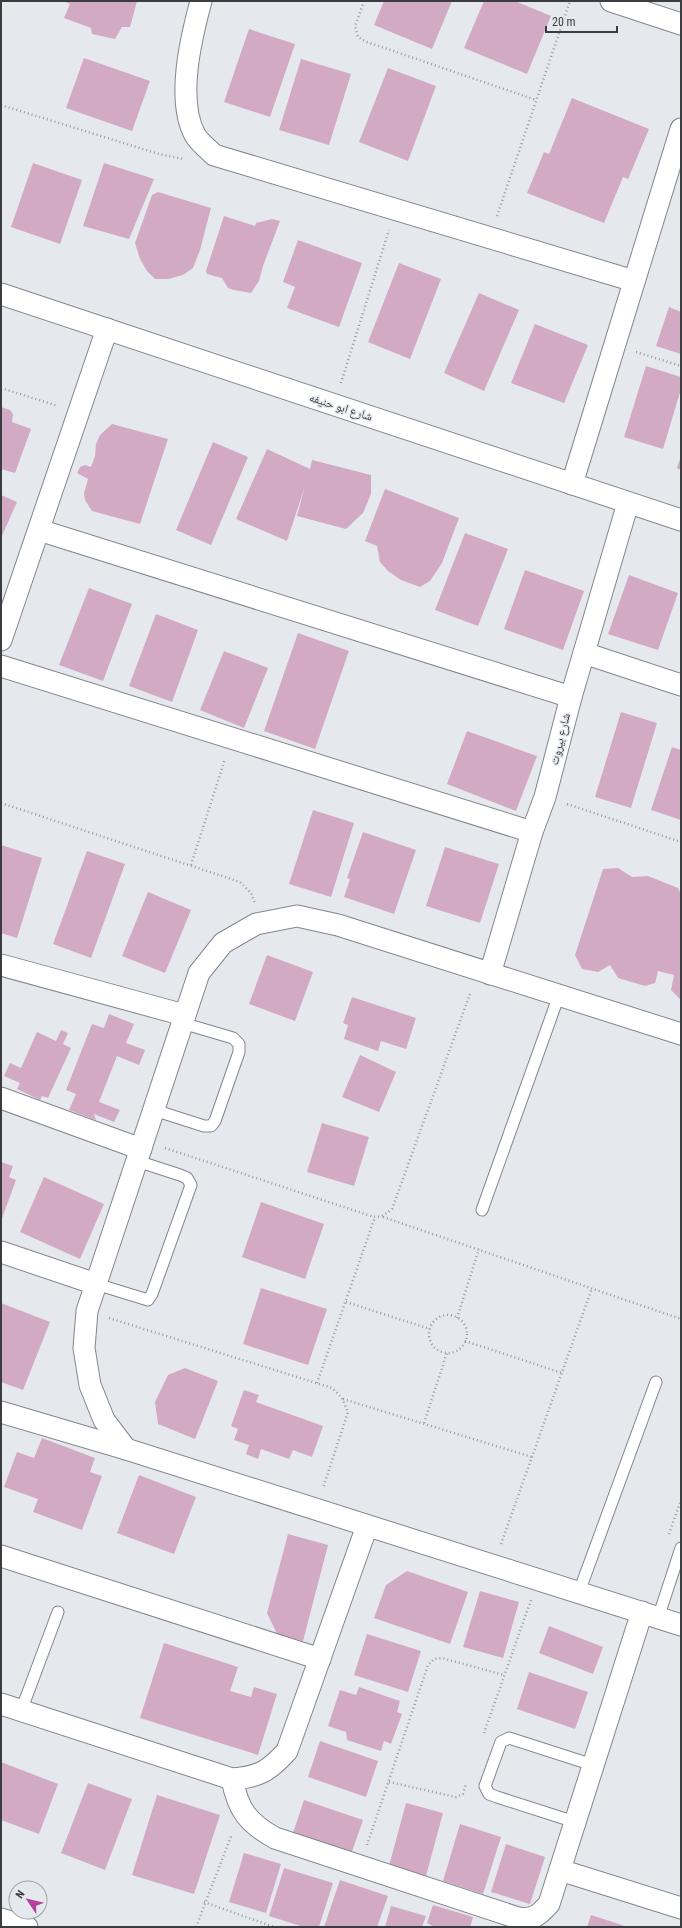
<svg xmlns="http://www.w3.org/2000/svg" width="682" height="1928" viewBox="0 0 682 1928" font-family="'Roboto Condensed','Noto Naskh Arabic',sans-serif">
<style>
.building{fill:#d3aac4}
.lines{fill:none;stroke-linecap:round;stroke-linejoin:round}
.service-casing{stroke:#83868c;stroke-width:13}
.minor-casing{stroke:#83868c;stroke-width:23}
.tertiary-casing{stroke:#83868c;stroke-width:24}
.path{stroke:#979a9e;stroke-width:2.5;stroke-dasharray:1 3;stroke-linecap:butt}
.service{stroke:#fff;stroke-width:11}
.minor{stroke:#fff;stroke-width:21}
.tertiary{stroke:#fff;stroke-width:22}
.labels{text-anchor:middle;stroke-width:3;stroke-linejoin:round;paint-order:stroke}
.street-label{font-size:12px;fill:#3b3c3f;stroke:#e5e9ee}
</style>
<rect width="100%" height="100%" fill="#e5e9ee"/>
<!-- building -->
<g class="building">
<path d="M 63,1 L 137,1 L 130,27 L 122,27 L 115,39 L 92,34 L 91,28 L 64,18 L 70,4 Z"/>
<path d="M 384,1 L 452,1 L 432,49 L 374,25 Z"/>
<path d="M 484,1 L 515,1 L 551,16 L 527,74 L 464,48 Z"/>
<path d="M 249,29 L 295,44 L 270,117 L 224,102 Z"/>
<path d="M 84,58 L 150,81 L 132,131 L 66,108 Z"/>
<path d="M 301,59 L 351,74 L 329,145 L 279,130 Z"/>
<path d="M 388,68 L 436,86 L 408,161 L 359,142 Z"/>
<path d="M 572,98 L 649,129 L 628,179 L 623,177 L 604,223 L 527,193 L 544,152 L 549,154 Z"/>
<path d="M 33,163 L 82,180 L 60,244 L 11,227 Z"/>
<path d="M 104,163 L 154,179 L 129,239 L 83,226 Z"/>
<path d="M 158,192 L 211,208 L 200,250 L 193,268 L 183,275 L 168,279 L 155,279 L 147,271 L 140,259 L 135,243 L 152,195 Z"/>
<path d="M 224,216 L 255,226 L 256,223 L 272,219 L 280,221 L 263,266 L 259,281 L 251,293 L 234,290 L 228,288 L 222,278 L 207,274 L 206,271 Z"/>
<path d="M 298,240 L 362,263 L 339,327 L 287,308 L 295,287 L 283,282 Z"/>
<path d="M 399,263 L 441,279 L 410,359 L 368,342 Z"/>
<path d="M 479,293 L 519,310 L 484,391 L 444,373 Z"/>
<path d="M 669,307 L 681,312 L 681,354 L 656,346 Z"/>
<path d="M 535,324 L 588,345 L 564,403 L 511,383 Z"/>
<path d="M 646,366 L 681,377 L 681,389 L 663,449 L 624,437 Z"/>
<path d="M 1,407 L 10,410 L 13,414 L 12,422 L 31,429 L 15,473 L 1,469 Z"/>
<path d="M 112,424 L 168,439 L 140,524 L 92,511 L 85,500 L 84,493 L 88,479 L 77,473 L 80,467 L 85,465 L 91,467 L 95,456 L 96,444 L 100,435 Z"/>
<path d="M 213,442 L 248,457 L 211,545 L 176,530 Z"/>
<path d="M 267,449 L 310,469 L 312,460 L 371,475 L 371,494 L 363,513 L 346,529 L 297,516 L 305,486 L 287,541 L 236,519 Z"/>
<path d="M 681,456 L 681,470 L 677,468 Z"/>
<path d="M 385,489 L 459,518 L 442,563 L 430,581 L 420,587 L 401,580 L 388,571 L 380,562 L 377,546 L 365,541 Z"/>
<path d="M 1,495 L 17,502 L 1,538 Z"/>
<path d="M 465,533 L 508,549 L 478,626 L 435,610 Z"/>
<path d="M 525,570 L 584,591 L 563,650 L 504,629 Z"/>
<path d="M 629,575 L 678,593 L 658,650 L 608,634 Z"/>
<path d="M 89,588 L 132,604 L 103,681 L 59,665 Z"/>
<path d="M 156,614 L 198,630 L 172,702 L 129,686 Z"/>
<path d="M 298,633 L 349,651 L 315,749 L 264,731 Z"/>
<path d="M 224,651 L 268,668 L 244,728 L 200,710 Z"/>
<path d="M 621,712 L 657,723 L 631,808 L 595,797 Z"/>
<path d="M 467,731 L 537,756 L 516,811 L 447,784 Z"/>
<path d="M 672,747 L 681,750 L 681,820 L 651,810 Z"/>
<path d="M 313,810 L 354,823 L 331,897 L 289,884 Z"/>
<path d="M 363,832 L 416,850 L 394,914 L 344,897 L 350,879 L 347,878 Z"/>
<path d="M 1,845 L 42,858 L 17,938 L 1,933 Z"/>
<path d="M 445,847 L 499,864 L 480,923 L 426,906 Z"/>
<path d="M 87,851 L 125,864 L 91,958 L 53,944 Z"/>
<path d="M 618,868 L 632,877 L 648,876 L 678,888 L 681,894 L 681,1000 L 671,990 L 674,975 L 658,971 L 655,983 L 645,986 L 618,978 L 610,965 L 598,972 L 582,969 L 575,955 L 603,869 Z"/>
<path d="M 148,892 L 191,910 L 165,973 L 122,956 Z"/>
<path d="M 267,955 L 313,972 L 295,1021 L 249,1004 Z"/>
<path d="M 352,997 L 416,1018 L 406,1049 L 381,1041 L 378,1051 L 344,1039 L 348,1025 L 343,1023 Z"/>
<path d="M 109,1014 L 134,1024 L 126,1043 L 145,1050 L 139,1065 L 117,1056 L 99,1102 L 120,1110 L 114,1122 L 94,1114 L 96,1120 L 69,1110 L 76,1094 L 66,1090 L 92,1024 L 104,1028 Z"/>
<path d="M 61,1030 L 68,1033 L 63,1044 L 71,1048 L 48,1098 L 42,1096 L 40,1100 L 17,1089 L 20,1083 L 4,1076 L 10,1063 L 21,1068 L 37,1032 L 56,1041 Z"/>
<path d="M 360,1055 L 396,1072 L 379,1112 L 342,1097 Z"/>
<path d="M 322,1123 L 369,1137 L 354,1186 L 307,1172 Z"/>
<path d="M 1,1162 L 13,1166 L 9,1177 L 16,1180 L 1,1221 Z"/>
<path d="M 44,1177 L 104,1204 L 80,1259 L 20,1232 Z"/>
<path d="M 261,1202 L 324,1224 L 305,1279 L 242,1257 Z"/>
<path d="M 261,1288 L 327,1309 L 308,1365 L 243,1344 Z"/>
<path d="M 1,1303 L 50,1322 L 23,1390 L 1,1382 Z"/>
<path d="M 185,1368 L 218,1381 L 195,1439 L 158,1424 L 155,1402 L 168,1375 Z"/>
<path d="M 244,1390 L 259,1395 L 256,1402 L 323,1426 L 312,1457 L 293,1450 L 289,1459 L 261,1449 L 258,1459 L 246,1454 L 249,1445 L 234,1440 L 238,1429 L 231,1426 Z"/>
<path d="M 42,1438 L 95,1458 L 90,1472 L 102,1476 L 82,1530 L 33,1512 L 38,1499 L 4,1487 L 17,1452 L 34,1458 Z"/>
<path d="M 139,1475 L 196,1497 L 174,1554 L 117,1533 Z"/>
<path d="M 288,1534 L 328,1545 L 303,1641 L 277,1634 L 267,1613 Z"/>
<path d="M 407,1571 L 468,1592 L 450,1644 L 374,1618 L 386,1585 Z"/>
<path d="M 480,1591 L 519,1602 L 503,1658 L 463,1647 Z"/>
<path d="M 549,1626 L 603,1647 L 593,1674 L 539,1653 Z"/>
<path d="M 367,1634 L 421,1651 L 408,1692 L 354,1675 Z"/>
<path d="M 164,1643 L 238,1667 L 230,1691 L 251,1697 L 254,1687 L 277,1694 L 258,1755 L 140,1718 Z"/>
<path d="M 529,1672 L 588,1692 L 575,1729 L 517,1709 Z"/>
<path d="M 359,1687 L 400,1701 L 397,1712 L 402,1714 L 391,1744 L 384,1741 L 381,1751 L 347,1740 L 346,1732 L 328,1726 L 340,1690 L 356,1695 Z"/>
<path d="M 320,1741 L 378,1761 L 366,1797 L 308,1777 Z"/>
<path d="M 1,1762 L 58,1784 L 39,1834 L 1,1820 Z"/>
<path d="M 88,1783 L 132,1799 L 105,1870 L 61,1853 Z"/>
<path d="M 157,1795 L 220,1815 L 194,1894 L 132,1875 Z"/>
<path d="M 304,1800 L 363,1820 L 350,1857 L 292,1836 Z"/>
<path d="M 406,1803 L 443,1813 L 426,1876 L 389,1866 Z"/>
<path d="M 460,1824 L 501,1837 L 483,1894 L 443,1881 Z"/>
<path d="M 506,1844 L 545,1857 L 530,1904 L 491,1892 Z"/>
<path d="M 244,1853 L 281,1864 L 266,1913 L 229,1902 Z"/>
<path d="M 284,1868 L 333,1883 L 319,1927 L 304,1927 L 269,1916 Z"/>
<path d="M 340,1880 L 388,1896 L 377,1927 L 324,1927 Z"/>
<path d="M 433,1905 L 473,1917 L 470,1927 L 434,1927 L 427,1923 Z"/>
<path d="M 391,1906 L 426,1916 L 422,1927 L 385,1927 Z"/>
<path d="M 591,1915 L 628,1927 L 587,1927 Z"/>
</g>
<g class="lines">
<defs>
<g id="service">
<path d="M 154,1110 L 204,1126 L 211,1126 L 215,1121 L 239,1052 L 239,1044 L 233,1038 L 182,1023"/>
<path d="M 482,1210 L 559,995"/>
<path d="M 96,1284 L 148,1300 L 152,1294 L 191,1185 L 187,1178 L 180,1175 L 137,1161"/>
<path d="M 579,1592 L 656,1382"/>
<path d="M 658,1618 L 681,1548"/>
<path d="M 21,1711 L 58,1612"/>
<path d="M 575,1822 L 497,1797 L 489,1794 L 485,1786 L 501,1742 L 509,1738 L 593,1765"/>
</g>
<g id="minor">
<path d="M 201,1 C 191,38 176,100 195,135 C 199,142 208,149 214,155 L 634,281"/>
<path d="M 611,1 L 681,24"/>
<path d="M 1,294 L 681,520"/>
<path d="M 572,484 L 681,129"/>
<path d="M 39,530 L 571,697"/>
<path d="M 1,640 L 107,329"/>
<path d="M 584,653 L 681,685"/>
<path d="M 1,666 L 532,832"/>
<path d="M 1,965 L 184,1015"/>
<path d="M 490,974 L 532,832 L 545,797 L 571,697 L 628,503"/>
<path d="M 1,1098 L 141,1149"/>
<path d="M 1,1252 L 96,1284"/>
<path d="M 1,1412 L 126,1449 L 681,1625"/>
<path d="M 126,1449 L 104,1420 L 90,1385 L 84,1348 L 87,1311 L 199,973 L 223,943 L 256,924 L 297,916 L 338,925 L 681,1034"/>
<path d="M 1,1556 L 320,1659"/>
<path d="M 1,1704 L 232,1779 C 259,1777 269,1771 287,1751 L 367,1526"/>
<path d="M 232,1779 C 238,1810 248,1823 275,1838 L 518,1918 C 534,1920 539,1915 549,1904 L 642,1612"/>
<path d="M 560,1870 L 681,1908"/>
<path d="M 1,1919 L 27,1927"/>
</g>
<path id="tertiary" d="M 1,1921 L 7,1927"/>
</defs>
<!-- service casing -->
<use href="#service" class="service-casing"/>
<!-- minor casing -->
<use href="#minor" class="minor-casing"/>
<!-- tertiary casing -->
<use href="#tertiary" class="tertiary-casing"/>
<!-- path -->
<g class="path">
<path d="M 364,1 L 355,26 L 358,37 L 367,42 L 536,100"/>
<path d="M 1,105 L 159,154 L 184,159"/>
<path d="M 497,216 L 570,1"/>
<path d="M 636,352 L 681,366"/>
<path d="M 341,383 L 389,230"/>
<path d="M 1,388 L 58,406"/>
<path d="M 1,803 L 240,882 L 251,893 L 255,903"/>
<path d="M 567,804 L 681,842"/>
<path d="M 191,865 L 225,759"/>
<path d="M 165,1148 L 368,1215 C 379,1219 383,1216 392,1209 L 471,991"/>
<path d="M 383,1217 L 681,1319"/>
<path d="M 346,1302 L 430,1329"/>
<circle cx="448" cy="1334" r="19"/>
<path d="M 109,1318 L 332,1388 L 342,1398 L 348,1412 L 323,1488"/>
<path d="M 457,1318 L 479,1249"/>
<path d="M 465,1341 L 562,1373"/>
<path d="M 317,1383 L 375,1217"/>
<path d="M 343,1399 L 532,1457"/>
<path d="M 424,1423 L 447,1353"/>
<path d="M 669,1534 L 681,1500"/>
<path d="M 501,1544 L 592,1288"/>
<path d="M 484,1733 L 531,1600"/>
<path d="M 389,1782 L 456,1797 L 463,1794 L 466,1783"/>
<path d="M 367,1845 L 428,1665 L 434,1659 L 442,1658 L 504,1675"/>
<path d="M 204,1902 L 274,1927"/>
<path d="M 196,1927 L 232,1834"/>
</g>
<!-- service -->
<use href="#service" class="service"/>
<!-- minor -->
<use href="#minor" class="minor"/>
<!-- tertiary -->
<use href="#tertiary" class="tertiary"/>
</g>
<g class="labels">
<!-- street labels -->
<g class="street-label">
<text transform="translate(341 407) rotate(18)" y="4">شارع ابو حنيفه</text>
<text transform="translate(560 739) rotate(-76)" y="4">شارع بيروت</text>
</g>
</g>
<!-- border -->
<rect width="682" height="1928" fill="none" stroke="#3b3c3f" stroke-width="4"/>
<!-- north arrow -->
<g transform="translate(28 1900) rotate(305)"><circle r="19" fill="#e5e9ee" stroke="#a1a4a8"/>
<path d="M0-3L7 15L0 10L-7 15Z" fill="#b64199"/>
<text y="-6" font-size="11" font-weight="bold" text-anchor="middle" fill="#3b3c3f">N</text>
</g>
<!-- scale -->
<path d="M546 26v6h71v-6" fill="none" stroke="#3b3c3f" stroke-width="2"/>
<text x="552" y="26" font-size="12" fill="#3b3c3f" stroke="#e5e9ee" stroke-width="3" paint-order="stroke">20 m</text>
</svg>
